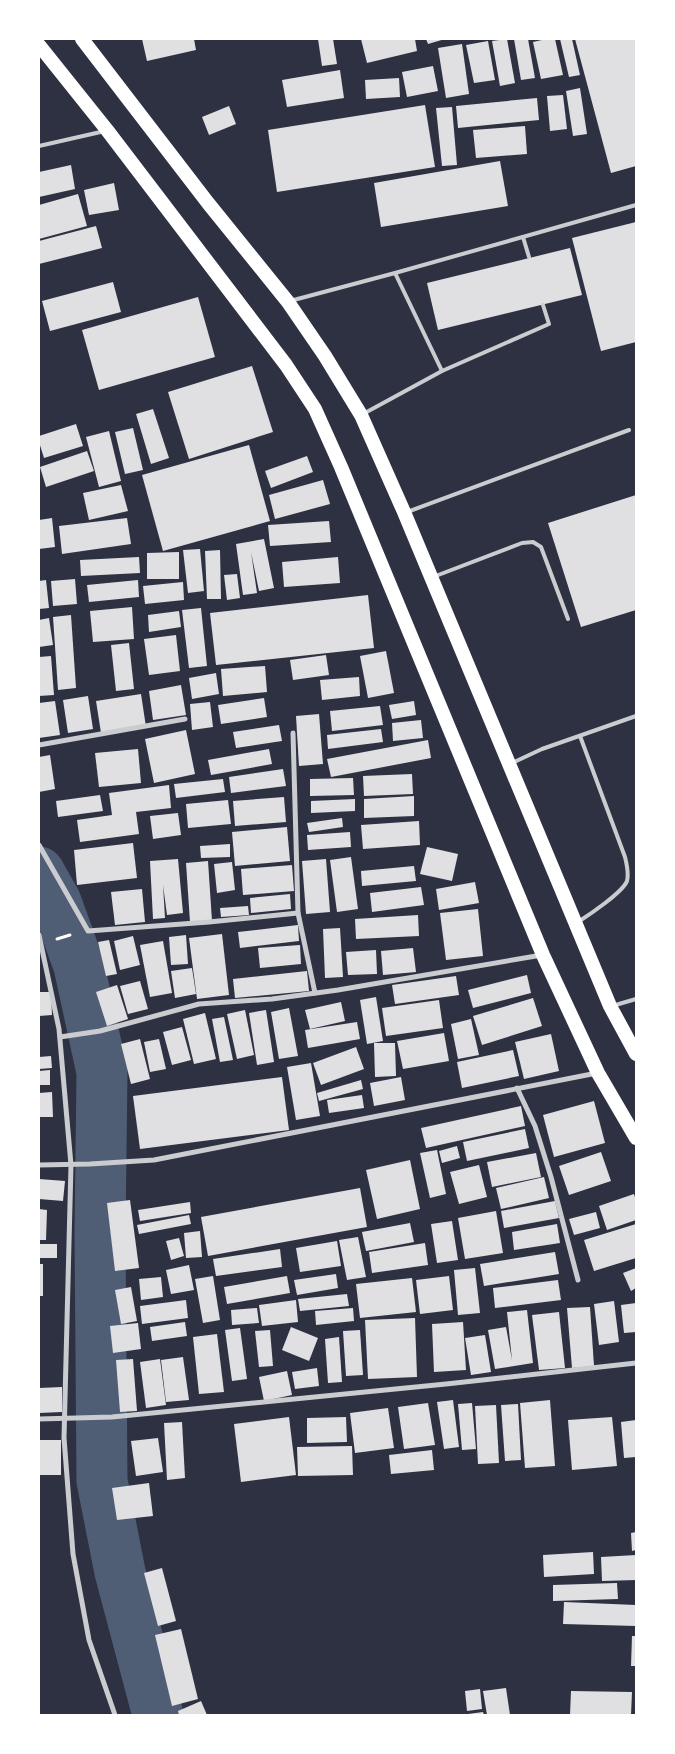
<svg xmlns="http://www.w3.org/2000/svg" width="675" height="1754" viewBox="0 0 675 1754" font-family="'DejaVu Sans',sans-serif">
<style>
.lines{fill:none;stroke-linecap:round;stroke-linejoin:round}
.river{stroke:#4f5d75;stroke-width:51}
.building{fill:#e0e0e3}
.path{stroke:#fff;stroke-width:3}
.service{stroke:#caccd0;stroke-width:4}
.minor{stroke:#caccd0;stroke-width:5}
.trunk{stroke:#fff;stroke-width:14}
</style>
<rect width="100%" height="100%" fill="#2d3142"/>
<g class="lines">
<!-- river -->
<path class="river" d="M 39,872 L 56,902 L 79,966 L 102,1072 L 100,1233 L 102,1481 L 120,1572 L 158,1715"/>
</g>
<!-- building -->
<g class="building">
<path d="M 142,39 L 194,39 L 196,50 L 147,61 Z"/>
<path d="M 318,39 L 333,39 L 337,64 L 322,66 Z"/>
<path d="M 361,39 L 415,39 L 417,51 L 367,63 Z"/>
<path d="M 426,39 L 445,39 L 428,44 Z"/>
<path d="M 507,39 L 515,83 L 500,86 L 492,41 Z"/>
<path d="M 514,39 L 528,39 L 535,78 L 521,80 Z"/>
<path d="M 546,39 L 555,39 L 563,75 L 541,79 L 533,42 Z"/>
<path d="M 560,39 L 572,39 L 580,75 L 569,77 Z"/>
<path d="M 575,39 L 636,39 L 636,166 L 611,173 Z"/>
<path d="M 488,41 L 495,80 L 474,83 L 466,45 Z"/>
<path d="M 462,44 L 469,94 L 446,98 L 438,48 Z"/>
<path d="M 433,66 L 438,91 L 407,97 L 402,72 Z"/>
<path d="M 340,70 L 344,98 L 287,107 L 282,80 Z"/>
<path d="M 399,78 L 400,97 L 366,99 L 365,80 Z"/>
<path d="M 580,88 L 587,134 L 573,136 L 566,91 Z"/>
<path d="M 563,95 L 567,129 L 550,131 L 547,96 Z"/>
<path d="M 537,98 L 539,120 L 458,128 L 456,106 Z"/>
<path d="M 425,105 L 435,167 L 277,192 L 268,130 Z"/>
<path d="M 229,106 L 236,124 L 209,135 L 202,117 Z"/>
<path d="M 452,107 L 457,165 L 442,166 L 436,108 Z"/>
<path d="M 525,126 L 527,154 L 476,158 L 473,130 Z"/>
<path d="M 500,161 L 508,206 L 381,227 L 374,183 Z"/>
<path d="M 71,165 L 75,189 L 39,197 L 39,172 Z"/>
<path d="M 114,183 L 119,210 L 89,215 L 84,190 Z"/>
<path d="M 78,194 L 87,226 L 39,239 L 39,205 Z"/>
<path d="M 636,222 L 636,342 L 601,351 L 572,238 Z"/>
<path d="M 96,226 L 102,248 L 39,264 L 39,241 Z"/>
<path d="M 570,248 L 582,295 L 438,330 L 427,283 Z"/>
<path d="M 113,282 L 121,312 L 50,331 L 42,301 Z"/>
<path d="M 198,297 L 215,357 L 99,390 L 82,330 Z"/>
<path d="M 252,366 L 273,432 L 189,459 L 168,392 Z"/>
<path d="M 153,409 L 169,458 L 151,464 L 136,414 Z"/>
<path d="M 76,424 L 83,446 L 44,458 L 39,442 L 39,436 Z"/>
<path d="M 133,428 L 143,470 L 125,474 L 115,432 Z"/>
<path d="M 109,431 L 121,481 L 99,487 L 86,437 Z"/>
<path d="M 249,445 L 270,521 L 163,551 L 142,475 Z"/>
<path d="M 87,451 L 94,471 L 46,487 L 40,467 Z"/>
<path d="M 307,456 L 313,472 L 271,488 L 265,471 Z"/>
<path d="M 323,480 L 330,504 L 275,519 L 269,495 Z"/>
<path d="M 121,485 L 128,511 L 89,520 L 83,493 Z"/>
<path d="M 636,495 L 636,610 L 581,627 L 548,523 Z"/>
<path d="M 52,518 L 55,547 L 39,549 L 39,520 Z"/>
<path d="M 127,518 L 131,544 L 62,554 L 59,526 Z"/>
<path d="M 329,521 L 331,542 L 270,546 L 268,525 Z"/>
<path d="M 264,539 L 274,588 L 259,591 L 251,552 L 257,593 L 243,595 L 236,544 Z"/>
<path d="M 200,549 L 204,591 L 188,593 L 183,550 Z"/>
<path d="M 220,550 L 221,599 L 207,599 L 205,551 Z"/>
<path d="M 179,552 L 179,579 L 147,579 L 147,553 Z"/>
<path d="M 139,557 L 140,573 L 81,576 L 80,560 Z"/>
<path d="M 338,557 L 340,583 L 284,587 L 282,562 Z"/>
<path d="M 237,574 L 240,598 L 227,600 L 224,575 Z"/>
<path d="M 75,579 L 77,604 L 53,606 L 51,581 Z"/>
<path d="M 46,580 L 49,608 L 39,609 L 39,581 Z"/>
<path d="M 138,580 L 139,597 L 89,602 L 87,585 Z"/>
<path d="M 183,582 L 184,600 L 145,604 L 143,586 Z"/>
<path d="M 368,595 L 374,648 L 216,665 L 210,613 Z"/>
<path d="M 132,607 L 134,639 L 93,642 L 90,611 Z"/>
<path d="M 201,608 L 207,666 L 189,668 L 182,610 Z"/>
<path d="M 179,611 L 181,627 L 149,632 L 148,615 Z"/>
<path d="M 71,615 L 76,688 L 58,690 L 53,617 Z"/>
<path d="M 49,618 L 53,645 L 39,647 L 39,620 Z"/>
<path d="M 176,635 L 180,671 L 149,675 L 144,639 Z"/>
<path d="M 129,643 L 134,689 L 116,691 L 111,645 Z"/>
<path d="M 386,651 L 394,693 L 368,698 L 360,656 Z"/>
<path d="M 326,655 L 329,675 L 293,680 L 290,660 Z"/>
<path d="M 51,656 L 54,695 L 39,696 L 39,657 Z"/>
<path d="M 265,666 L 267,692 L 223,696 L 221,669 Z"/>
<path d="M 216,673 L 219,694 L 192,699 L 189,678 Z"/>
<path d="M 359,677 L 360,696 L 322,700 L 320,680 Z"/>
<path d="M 181,685 L 186,715 L 153,720 L 149,691 Z"/>
<path d="M 141,694 L 146,727 L 101,733 L 96,701 Z"/>
<path d="M 88,696 L 93,729 L 68,733 L 63,700 Z"/>
<path d="M 264,698 L 267,717 L 221,724 L 218,705 Z"/>
<path d="M 55,701 L 60,735 L 39,738 L 39,703 Z"/>
<path d="M 414,701 L 416,715 L 392,719 L 389,705 Z"/>
<path d="M 210,702 L 213,727 L 192,730 L 190,704 Z"/>
<path d="M 380,706 L 383,725 L 332,731 L 330,711 Z"/>
<path d="M 319,714 L 323,764 L 299,766 L 296,716 Z"/>
<path d="M 421,720 L 423,738 L 393,741 L 392,723 Z"/>
<path d="M 279,725 L 282,741 L 236,748 L 233,732 Z"/>
<path d="M 381,729 L 383,742 L 328,749 L 327,735 Z"/>
<path d="M 186,730 L 195,774 L 154,783 L 145,739 Z"/>
<path d="M 428,740 L 431,758 L 331,777 L 327,759 Z"/>
<path d="M 138,749 L 141,783 L 99,787 L 95,753 Z"/>
<path d="M 269,749 L 272,764 L 211,775 L 208,760 Z"/>
<path d="M 50,755 L 55,789 L 39,792 L 39,757 Z"/>
<path d="M 283,769 L 286,786 L 231,793 L 229,777 Z"/>
<path d="M 412,774 L 413,794 L 364,796 L 363,776 Z"/>
<path d="M 353,778 L 354,795 L 310,796 L 310,779 Z"/>
<path d="M 223,779 L 225,792 L 176,798 L 174,784 Z"/>
<path d="M 169,785 L 171,808 L 136,812 L 139,834 L 80,842 L 77,820 L 112,815 L 109,793 Z"/>
<path d="M 100,795 L 103,811 L 58,817 L 56,801 Z"/>
<path d="M 414,796 L 414,816 L 364,818 L 364,799 Z"/>
<path d="M 284,797 L 286,822 L 235,826 L 233,801 Z"/>
<path d="M 355,799 L 355,811 L 311,813 L 311,801 Z"/>
<path d="M 228,800 L 231,824 L 188,828 L 186,804 Z"/>
<path d="M 178,813 L 181,835 L 153,839 L 150,816 Z"/>
<path d="M 342,818 L 343,827 L 309,832 L 307,823 Z"/>
<path d="M 419,821 L 420,845 L 363,849 L 361,825 Z"/>
<path d="M 287,827 L 290,861 L 235,866 L 232,832 Z"/>
<path d="M 350,832 L 351,847 L 308,850 L 307,835 Z"/>
<path d="M 133,843 L 137,878 L 77,885 L 74,850 Z"/>
<path d="M 230,844 L 230,857 L 201,858 L 200,846 Z"/>
<path d="M 427,847 L 458,854 L 452,881 L 420,874 Z"/>
<path d="M 351,857 L 358,909 L 337,912 L 330,860 Z"/>
<path d="M 178,859 L 183,913 L 167,915 L 163,885 L 165,918 L 153,919 L 150,861 Z"/>
<path d="M 326,859 L 330,912 L 306,914 L 302,861 Z"/>
<path d="M 208,861 L 212,921 L 190,922 L 186,863 Z"/>
<path d="M 232,862 L 235,890 L 217,893 L 214,864 Z"/>
<path d="M 292,865 L 294,891 L 243,895 L 241,869 Z"/>
<path d="M 414,866 L 416,881 L 362,886 L 361,871 Z"/>
<path d="M 475,882 L 479,903 L 439,910 L 436,889 Z"/>
<path d="M 421,887 L 424,905 L 372,912 L 370,893 Z"/>
<path d="M 142,889 L 145,922 L 115,925 L 111,892 Z"/>
<path d="M 290,894 L 291,909 L 251,913 L 250,898 Z"/>
<path d="M 248,906 L 249,915 L 221,917 L 220,908 Z"/>
<path d="M 478,909 L 483,956 L 446,960 L 440,913 Z"/>
<path d="M 418,915 L 419,936 L 356,939 L 355,919 Z"/>
<path d="M 298,925 L 299,941 L 240,948 L 238,932 Z"/>
<path d="M 340,928 L 343,977 L 325,978 L 323,929 Z"/>
<path d="M 222,934 L 229,995 L 197,999 L 189,938 Z"/>
<path d="M 186,935 L 188,964 L 171,965 L 169,937 Z"/>
<path d="M 133,936 L 140,965 L 120,970 L 114,941 Z"/>
<path d="M 109,940 L 117,974 L 106,976 L 98,942 Z"/>
<path d="M 163,941 L 172,993 L 150,997 L 140,945 Z"/>
<path d="M 300,945 L 301,964 L 260,968 L 258,948 Z"/>
<path d="M 413,948 L 416,972 L 383,975 L 381,951 Z"/>
<path d="M 376,950 L 377,974 L 348,975 L 346,952 Z"/>
<path d="M 192,968 L 196,994 L 175,998 L 171,971 Z"/>
<path d="M 307,971 L 309,991 L 235,998 L 233,979 Z"/>
<path d="M 527,975 L 531,993 L 473,1008 L 468,990 Z"/>
<path d="M 456,976 L 459,995 L 395,1004 L 392,985 Z"/>
<path d="M 140,981 L 148,1009 L 128,1014 L 120,986 Z"/>
<path d="M 117,985 L 128,1019 L 107,1026 L 96,992 Z"/>
<path d="M 39,992 L 51,992 L 52,1015 L 39,1016 Z"/>
<path d="M 376,997 L 383,1041 L 367,1044 L 360,1000 Z"/>
<path d="M 533,998 L 542,1026 L 482,1045 L 473,1016 Z"/>
<path d="M 439,1000 L 443,1028 L 386,1036 L 382,1008 Z"/>
<path d="M 341,1002 L 345,1021 L 310,1029 L 305,1010 Z"/>
<path d="M 289,1008 L 298,1056 L 279,1059 L 271,1012 Z"/>
<path d="M 245,1010 L 254,1055 L 237,1059 L 227,1014 Z"/>
<path d="M 266,1010 L 274,1062 L 257,1065 L 249,1013 Z"/>
<path d="M 205,1013 L 216,1059 L 194,1064 L 183,1019 Z"/>
<path d="M 224,1017 L 233,1060 L 220,1062 L 212,1019 Z"/>
<path d="M 471,1019 L 479,1055 L 458,1059 L 451,1024 Z"/>
<path d="M 357,1022 L 360,1039 L 308,1048 L 305,1030 Z"/>
<path d="M 182,1027 L 191,1060 L 172,1065 L 163,1032 Z"/>
<path d="M 444,1033 L 449,1061 L 403,1069 L 397,1041 Z"/>
<path d="M 551,1034 L 559,1071 L 524,1079 L 515,1042 Z"/>
<path d="M 140,1039 L 150,1079 L 131,1084 L 121,1044 Z"/>
<path d="M 159,1039 L 166,1069 L 150,1072 L 144,1042 Z"/>
<path d="M 374,1043 L 395,1043 L 396,1076 L 375,1077 Z"/>
<path d="M 356,1047 L 364,1069 L 321,1085 L 313,1063 Z"/>
<path d="M 513,1050 L 519,1076 L 462,1088 L 457,1062 Z"/>
<path d="M 51,1056 L 52,1068 L 39,1069 L 39,1057 Z"/>
<path d="M 311,1063 L 320,1116 L 296,1120 L 287,1067 Z"/>
<path d="M 50,1070 L 50,1085 L 39,1085 L 39,1071 Z"/>
<path d="M 282,1077 L 289,1130 L 140,1149 L 133,1096 Z"/>
<path d="M 401,1077 L 405,1100 L 374,1106 L 370,1083 Z"/>
<path d="M 361,1080 L 363,1089 L 319,1101 L 317,1093 Z"/>
<path d="M 52,1092 L 53,1117 L 39,1117 L 39,1093 Z"/>
<path d="M 362,1095 L 364,1108 L 329,1113 L 327,1100 Z"/>
<path d="M 594,1101 L 605,1143 L 554,1157 L 543,1115 Z"/>
<path d="M 521,1106 L 525,1126 L 426,1148 L 421,1128 Z"/>
<path d="M 525,1129 L 529,1148 L 467,1161 L 463,1142 Z"/>
<path d="M 457,1146 L 460,1158 L 442,1163 L 439,1151 Z"/>
<path d="M 437,1150 L 446,1194 L 430,1198 L 420,1153 Z"/>
<path d="M 601,1152 L 611,1181 L 569,1195 L 559,1166 Z"/>
<path d="M 536,1153 L 541,1177 L 492,1187 L 487,1162 Z"/>
<path d="M 410,1160 L 420,1209 L 377,1219 L 366,1170 Z"/>
<path d="M 479,1165 L 487,1197 L 459,1204 L 450,1172 Z"/>
<path d="M 544,1177 L 549,1198 L 501,1209 L 496,1188 Z"/>
<path d="M 39,1179 L 65,1181 L 63,1201 L 39,1199 Z"/>
<path d="M 360,1188 L 367,1227 L 208,1256 L 201,1217 Z"/>
<path d="M 634,1194 L 636,1201 L 636,1220 L 607,1230 L 599,1206 Z"/>
<path d="M 130,1200 L 139,1268 L 115,1271 L 107,1203 Z"/>
<path d="M 555,1201 L 559,1218 L 504,1228 L 501,1211 Z"/>
<path d="M 190,1202 L 191,1213 L 140,1221 L 138,1210 Z"/>
<path d="M 39,1209 L 47,1210 L 46,1240 L 39,1240 Z"/>
<path d="M 496,1211 L 503,1253 L 465,1259 L 458,1218 Z"/>
<path d="M 596,1212 L 600,1228 L 574,1235 L 569,1219 Z"/>
<path d="M 189,1215 L 191,1224 L 139,1234 L 137,1225 Z"/>
<path d="M 452,1221 L 458,1260 L 437,1263 L 431,1224 Z"/>
<path d="M 410,1223 L 414,1242 L 366,1251 L 362,1232 Z"/>
<path d="M 557,1224 L 560,1243 L 514,1250 L 512,1232 Z"/>
<path d="M 636,1224 L 636,1258 L 594,1271 L 584,1240 Z"/>
<path d="M 200,1231 L 202,1257 L 186,1258 L 184,1233 Z"/>
<path d="M 358,1237 L 366,1277 L 347,1280 L 339,1240 Z"/>
<path d="M 179,1238 L 184,1256 L 171,1260 L 166,1241 Z"/>
<path d="M 337,1241 L 341,1266 L 300,1272 L 296,1248 Z"/>
<path d="M 425,1243 L 428,1265 L 372,1273 L 369,1252 Z"/>
<rect x="39" y="1244" width="18" height="14"/>
<path d="M 280,1249 L 282,1267 L 216,1276 L 213,1259 Z"/>
<path d="M 555,1252 L 559,1274 L 484,1286 L 480,1264 Z"/>
<rect x="39" y="1264" width="4" height="32"/>
<path d="M 189,1265 L 194,1290 L 171,1294 L 166,1270 Z"/>
<path d="M 475,1268 L 480,1313 L 458,1315 L 454,1270 Z"/>
<path d="M 636,1268 L 636,1288 L 631,1291 L 623,1273 Z"/>
<path d="M 336,1274 L 338,1288 L 297,1295 L 294,1280 Z"/>
<path d="M 213,1276 L 220,1320 L 203,1323 L 195,1279 Z"/>
<path d="M 287,1276 L 290,1293 L 227,1304 L 224,1287 Z"/>
<path d="M 449,1276 L 453,1310 L 420,1314 L 416,1280 Z"/>
<path d="M 161,1277 L 163,1297 L 141,1300 L 139,1279 Z"/>
<path d="M 412,1278 L 416,1312 L 360,1318 L 356,1284 Z"/>
<path d="M 558,1280 L 561,1300 L 495,1308 L 493,1288 Z"/>
<path d="M 131,1287 L 137,1321 L 121,1324 L 115,1290 Z"/>
<path d="M 347,1294 L 349,1306 L 300,1311 L 298,1299 Z"/>
<path d="M 186,1300 L 188,1318 L 142,1324 L 140,1306 Z"/>
<path d="M 296,1300 L 298,1322 L 262,1326 L 259,1305 Z"/>
<path d="M 614,1301 L 619,1342 L 599,1345 L 594,1304 Z"/>
<path d="M 636,1303 L 636,1332 L 624,1333 L 621,1305 Z"/>
<path d="M 590,1307 L 594,1366 L 572,1368 L 567,1308 Z"/>
<path d="M 257,1308 L 259,1323 L 232,1325 L 231,1310 Z"/>
<path d="M 353,1308 L 354,1321 L 316,1325 L 315,1311 Z"/>
<path d="M 527,1310 L 533,1363 L 495,1369 L 488,1330 L 506,1327 L 512,1360 L 507,1312 Z"/>
<path d="M 559,1312 L 565,1368 L 539,1370 L 532,1315 Z"/>
<path d="M 415,1318 L 417,1377 L 368,1379 L 365,1320 Z"/>
<path d="M 185,1322 L 187,1336 L 152,1341 L 150,1327 Z"/>
<path d="M 463,1322 L 466,1370 L 434,1372 L 432,1324 Z"/>
<path d="M 138,1323 L 141,1349 L 113,1353 L 110,1326 Z"/>
<path d="M 291,1327 L 318,1338 L 309,1361 L 282,1350 Z"/>
<path d="M 240,1328 L 247,1379 L 232,1381 L 225,1330 Z"/>
<path d="M 270,1330 L 273,1366 L 259,1367 L 255,1331 Z"/>
<path d="M 360,1330 L 363,1375 L 346,1376 L 343,1331 Z"/>
<path d="M 217,1334 L 224,1392 L 199,1394 L 193,1337 Z"/>
<path d="M 485,1335 L 491,1372 L 471,1375 L 465,1338 Z"/>
<path d="M 339,1337 L 342,1382 L 328,1383 L 325,1339 Z"/>
<path d="M 183,1357 L 189,1400 L 166,1402 L 161,1360 Z"/>
<path d="M 133,1359 L 137,1411 L 120,1412 L 116,1360 Z"/>
<path d="M 160,1359 L 166,1405 L 146,1408 L 140,1362 Z"/>
<path d="M 317,1368 L 319,1386 L 295,1389 L 292,1372 Z"/>
<path d="M 287,1371 L 292,1395 L 264,1401 L 259,1377 Z"/>
<path d="M 62,1387 L 62,1412 L 39,1413 L 39,1388 Z"/>
<path d="M 453,1400 L 459,1447 L 444,1449 L 437,1402 Z"/>
<path d="M 550,1400 L 555,1466 L 525,1468 L 520,1403 Z"/>
<path d="M 428,1403 L 435,1445 L 404,1449 L 398,1407 Z"/>
<path d="M 472,1403 L 476,1449 L 462,1450 L 458,1404 Z"/>
<path d="M 518,1404 L 521,1460 L 505,1461 L 501,1405 Z"/>
<path d="M 496,1405 L 499,1463 L 478,1464 L 475,1406 Z"/>
<path d="M 388,1408 L 394,1448 L 355,1453 L 350,1413 Z"/>
<path d="M 289,1417 L 296,1475 L 241,1482 L 234,1424 Z"/>
<path d="M 346,1417 L 347,1442 L 307,1443 L 307,1418 Z"/>
<path d="M 612,1417 L 617,1466 L 572,1470 L 568,1420 Z"/>
<path d="M 636,1420 L 636,1457 L 624,1458 L 621,1422 Z"/>
<path d="M 182,1422 L 185,1478 L 167,1480 L 164,1423 Z"/>
<path d="M 158,1438 L 163,1472 L 136,1476 L 131,1441 Z"/>
<rect x="39" y="1440" width="22" height="35"/>
<path d="M 352,1446 L 353,1475 L 298,1476 L 297,1447 Z"/>
<path d="M 432,1450 L 434,1470 L 391,1474 L 389,1455 Z"/>
<path d="M 149,1483 L 153,1516 L 117,1520 L 112,1488 Z"/>
<path d="M 636,1532 L 636,1550 L 632,1551 L 631,1533 Z"/>
<path d="M 593,1552 L 594,1574 L 544,1577 L 543,1555 Z"/>
<path d="M 636,1555 L 636,1580 L 602,1581 L 601,1557 Z"/>
<path d="M 162,1568 L 176,1621 L 158,1626 L 144,1573 Z"/>
<path d="M 617,1583 L 618,1599 L 553,1601 L 553,1585 Z"/>
<path d="M 564,1602 L 636,1605 L 636,1626 L 563,1624 Z"/>
<path d="M 181,1629 L 198,1699 L 172,1706 L 155,1635 Z"/>
<path d="M 632,1636 L 636,1636 L 636,1666 L 631,1666 Z"/>
<path d="M 506,1688 L 510,1715 L 487,1715 L 483,1691 Z"/>
<path d="M 480,1689 L 482,1709 L 467,1711 L 465,1691 Z"/>
<path d="M 571,1691 L 632,1692 L 631,1715 L 570,1715 Z"/>
<path d="M 201,1701 L 207,1715 L 179,1715 L 178,1711 Z"/>
<path d="M 483,1712 L 484,1715 L 468,1715 L 468,1714 Z"/>
</g>
<g class="lines">
<!-- path -->
<path class="path" d="M 57,939 L 70,935"/>
<!-- service -->
<g class="service">
<path d="M 39,146 L 105,131"/>
<path d="M 523,237 L 529,257"/>
<path d="M 395,273 L 442,371"/>
<path d="M 290,301 L 395,273 L 636,205"/>
<path d="M 363,414 L 442,371 L 549,324 L 543,305"/>
<path d="M 407,512 L 629,430"/>
<path d="M 433,577 L 522,543 L 533,542 L 541,547 L 568,619"/>
<path d="M 512,763 L 542,749 L 636,716"/>
<path d="M 578,922 C 589,915 623,892 627,881 C 629,873 627,865 625,857 L 580,736"/>
<path d="M 612,1006 L 636,999"/>
</g>
<!-- minor -->
<g class="minor">
<path d="M 293,733 L 298,913 L 315,993"/>
<path d="M 39,745 L 185,719"/>
<path d="M 39,845 L 88,931 L 209,922 L 298,913"/>
<path d="M 39,935 L 59,1029 L 71,1165 L 64,1438 L 73,1554 L 89,1640 L 115,1715"/>
<path d="M 60,1037 L 100,1031 L 199,1004 L 272,999 L 338,990 L 542,955"/>
<path d="M 517,1088 L 535,1126 L 551,1177 L 578,1280"/>
<path d="M 39,1165 L 90,1164 L 154,1160 L 597,1073"/>
<path d="M 39,1419 L 112,1417 L 446,1384 L 636,1363"/>
</g>
<!-- trunk -->
<g class="trunk">
<path d="M 82,39 L 208,203 L 288,302 L 325,356 L 361,415 L 404,512 L 610,1006 L 636,1054"/>
<path d="M 39,45 L 107,130 L 286,365 L 315,409 L 341,467 L 543,955 L 598,1073 L 636,1138"/>
</g>
</g>
<!-- border -->
<rect width="675" height="1754" fill="none" stroke="#ffffff" stroke-width="80"/>
</svg>
